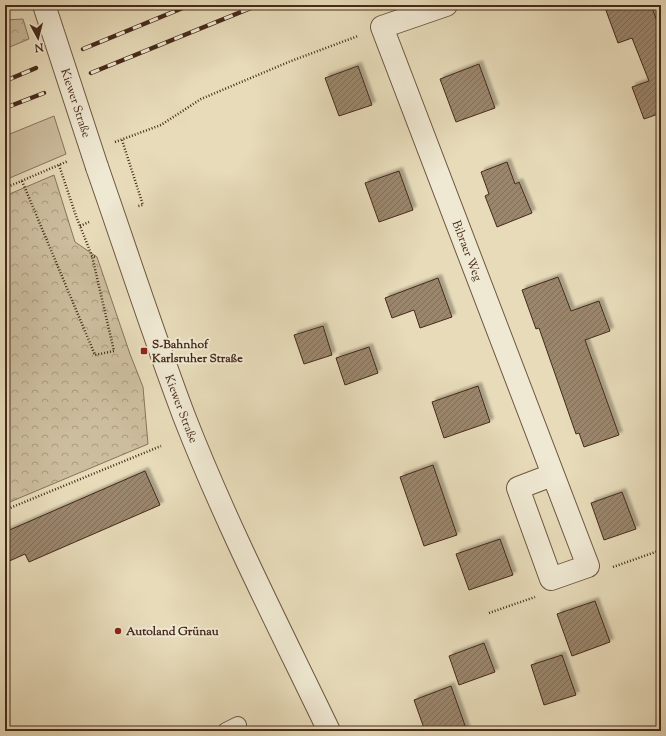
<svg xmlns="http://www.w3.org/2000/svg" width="666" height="736" viewBox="0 0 666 736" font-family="'Sorts Mill Goudy',serif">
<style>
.green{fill:#ccbd9e;stroke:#89745c}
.forest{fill:url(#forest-crowns);stroke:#89745c}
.building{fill:url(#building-hatch);stroke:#462a1a;filter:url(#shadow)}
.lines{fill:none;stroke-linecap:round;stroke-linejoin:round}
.service-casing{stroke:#6e5642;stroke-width:18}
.minor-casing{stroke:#6e5642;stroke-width:24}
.tertiary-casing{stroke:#6e5642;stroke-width:24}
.path{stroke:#462a1a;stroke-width:2.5;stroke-dasharray:1 2;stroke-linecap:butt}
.service{stroke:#efe8d2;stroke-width:16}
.minor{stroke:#efe8d2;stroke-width:22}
.tertiary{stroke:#efe8d2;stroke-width:22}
.rail-casing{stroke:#462a1a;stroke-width:4.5}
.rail{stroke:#efe8d2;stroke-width:3;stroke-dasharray:9;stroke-linecap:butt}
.tertiary-bridge-casing{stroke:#6e5642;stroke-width:24;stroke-linecap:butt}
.tertiary-bridge{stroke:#efe8d2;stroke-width:22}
.poi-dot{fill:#8f2418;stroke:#efe8d2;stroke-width:1.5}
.labels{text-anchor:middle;stroke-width:4;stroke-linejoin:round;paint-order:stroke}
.street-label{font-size:12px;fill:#462a1a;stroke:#efe8d2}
.poi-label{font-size:12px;font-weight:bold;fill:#462a1a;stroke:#efe8d2;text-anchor:start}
</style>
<defs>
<pattern id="forest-crowns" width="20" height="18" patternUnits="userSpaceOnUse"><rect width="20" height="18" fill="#ccbd9e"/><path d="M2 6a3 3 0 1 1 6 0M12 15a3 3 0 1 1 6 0" fill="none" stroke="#a79a80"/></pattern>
<pattern id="building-hatch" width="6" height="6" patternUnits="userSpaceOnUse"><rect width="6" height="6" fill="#9a866d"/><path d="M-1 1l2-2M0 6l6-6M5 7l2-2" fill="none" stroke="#7f6e59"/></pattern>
<filter id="shadow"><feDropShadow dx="3.5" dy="-3.5" stdDeviation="1" flood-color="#0004"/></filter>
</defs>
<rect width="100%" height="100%" fill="#e7dbb9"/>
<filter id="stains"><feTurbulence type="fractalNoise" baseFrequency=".005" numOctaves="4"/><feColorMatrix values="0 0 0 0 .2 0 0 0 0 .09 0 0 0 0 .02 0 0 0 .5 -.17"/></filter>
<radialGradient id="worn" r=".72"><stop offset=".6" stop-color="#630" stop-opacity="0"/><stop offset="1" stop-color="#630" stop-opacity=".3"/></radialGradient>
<!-- green -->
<path class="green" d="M 54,116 L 66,154 L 5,180 L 5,136 Z"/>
<!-- forest -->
<g class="forest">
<path d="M 23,19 L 29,39 L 5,49 L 5,20 Z"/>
<path d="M 54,175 L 75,242 L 97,257 L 130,354 L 143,387 L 148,444 L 5,504 L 5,196 Z"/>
</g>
<!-- building -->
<g class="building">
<path d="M 604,5 L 651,5 L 661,32 L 661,113 L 644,119 L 632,87 L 649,81 L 632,38 L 618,43 Z"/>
<path d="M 479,64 L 495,108 L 456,122 L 440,79 Z"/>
<path d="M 358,66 L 372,105 L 339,116 L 325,78 Z"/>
<path d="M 507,162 L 515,184 L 519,182 L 532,213 L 497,227 L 485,196 L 489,194 L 481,172 Z"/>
<path d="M 399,171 L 413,210 L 379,222 L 365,183 Z"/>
<path d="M 558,277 L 571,311 L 599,301 L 610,331 L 585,340 L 619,435 L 584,447 L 579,433 L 576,434 L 539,328 L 536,329 L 522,290 Z"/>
<path d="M 438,278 L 452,317 L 420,328 L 414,310 L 392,318 L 385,298 Z"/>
<path d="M 323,326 L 332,355 L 304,364 L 294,335 Z"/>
<path d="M 369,347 L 378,373 L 345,385 L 336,358 Z"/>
<path d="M 478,386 L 490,422 L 444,438 L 432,402 Z"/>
<path d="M 433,465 L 457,535 L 424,546 L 400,477 Z"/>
<path d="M 145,471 L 160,505 L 29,562 L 25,554 L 5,563 L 5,532 Z"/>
<path d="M 622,492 L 636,529 L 604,540 L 591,503 Z"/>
<path d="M 500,539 L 513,575 L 469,590 L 456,554 Z"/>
<path d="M 595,601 L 610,642 L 572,656 L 557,614 Z"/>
<path d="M 484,643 L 495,672 L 459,685 L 449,656 Z"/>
<path d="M 562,655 L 576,695 L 544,705 L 531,665 Z"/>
<path d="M 451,686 L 467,731 L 425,731 L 414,700 Z"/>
</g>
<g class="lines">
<defs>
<path id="service" d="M 226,731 L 238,725"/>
<g id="minor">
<path id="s1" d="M 446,5 L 382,27 L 588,566 L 551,579 L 518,488 L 552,475"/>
</g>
<g id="tertiary">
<path id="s2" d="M 97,167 C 126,250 153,334 184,416 C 226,524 279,627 329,731"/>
</g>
</defs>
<!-- service casing -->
<use href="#service" class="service-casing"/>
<!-- minor casing -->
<use href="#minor" class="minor-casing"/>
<!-- tertiary casing -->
<use href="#tertiary" class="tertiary-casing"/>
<!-- path -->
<g class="path">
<path d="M 5,10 L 16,8"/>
<path d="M 122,140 L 143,205 L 138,206"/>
<path d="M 115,142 L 161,125 L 201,99 L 291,61 L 358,36"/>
<path d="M 59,165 L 76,216 L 92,256 L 97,257"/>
<path d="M 22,181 L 95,355 L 114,351 L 92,256"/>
<path d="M 5,188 L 68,161"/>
<path d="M 80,226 L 89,222"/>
<path d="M 5,510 L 161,446"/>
<path d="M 613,567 L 661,550"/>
<path d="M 489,613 L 535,597"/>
</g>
<!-- service -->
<use href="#service" class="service"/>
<!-- minor -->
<use href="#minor" class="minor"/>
<!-- tertiary -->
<use href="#tertiary" class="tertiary"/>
<defs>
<g id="rail">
<path d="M 83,49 L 190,5"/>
<path d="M 91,73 L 258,5"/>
<path d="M 5,81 L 36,68"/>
<path d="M 5,108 L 44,93"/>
</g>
</defs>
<!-- rail casing -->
<use href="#rail" class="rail-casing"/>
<!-- rail -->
<use href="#rail" class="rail"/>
<defs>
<g id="tertiary-bridge">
<path id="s3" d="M 44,5 L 97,167"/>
</g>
</defs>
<!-- tertiary-bridge casing -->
<use href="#tertiary-bridge" class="tertiary-bridge-casing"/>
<!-- tertiary-bridge -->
<use href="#tertiary-bridge" class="tertiary-bridge"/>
</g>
<!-- markers -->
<g class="poi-dot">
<rect x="140" y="347" width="8" height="8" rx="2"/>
<circle cx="118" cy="631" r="4"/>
</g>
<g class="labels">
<!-- street labels -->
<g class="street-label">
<text dy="4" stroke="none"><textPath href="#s3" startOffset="103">Kiewer Straße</textPath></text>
<text dy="4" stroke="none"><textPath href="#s1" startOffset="307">Bibraer Weg</textPath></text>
<text dy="4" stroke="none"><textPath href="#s2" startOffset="256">Kiewer Straße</textPath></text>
</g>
<!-- poi labels -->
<g class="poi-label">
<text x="152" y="348">S-Bahnhof<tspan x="152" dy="14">Karlsruher Straße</tspan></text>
<text x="126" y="635">Autoland Grünau</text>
</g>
</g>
<!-- margin -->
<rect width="666" height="736" fill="none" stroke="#e7dbb9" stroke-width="20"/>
<rect x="6" y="6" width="654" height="724" fill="none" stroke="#462a1a" stroke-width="2"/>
<rect x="10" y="10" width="646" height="716" fill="none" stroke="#462a1a"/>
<!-- north arrow -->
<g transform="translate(38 38) rotate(173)" stroke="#efe8d2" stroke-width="3" paint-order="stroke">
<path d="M0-3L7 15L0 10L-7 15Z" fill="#462a1a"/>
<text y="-6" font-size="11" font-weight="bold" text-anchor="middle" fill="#462a1a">N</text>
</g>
<rect width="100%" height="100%" filter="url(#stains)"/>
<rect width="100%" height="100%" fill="url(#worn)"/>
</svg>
